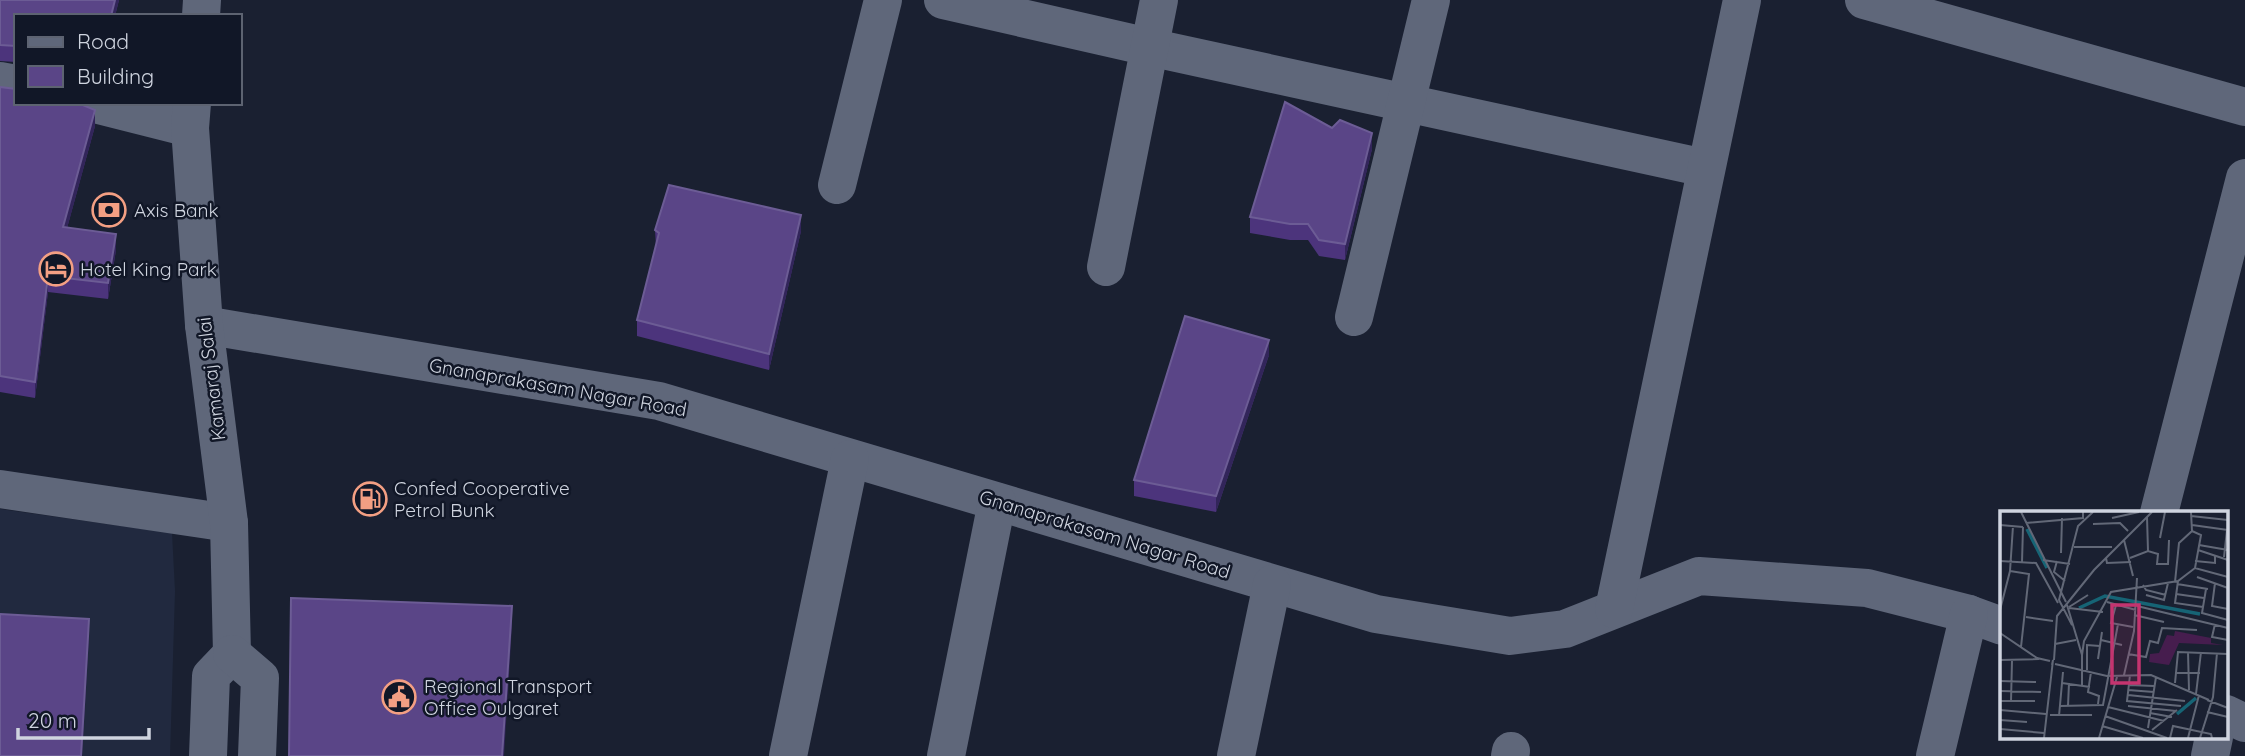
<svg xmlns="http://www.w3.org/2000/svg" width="2245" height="756" viewBox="0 0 2245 756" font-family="Quicksand,sans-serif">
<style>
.built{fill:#21293f}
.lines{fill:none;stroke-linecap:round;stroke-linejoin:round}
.street{stroke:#5f677a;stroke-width:38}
.secondary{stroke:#5f677a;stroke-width:38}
.wall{fill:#4c347c}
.shaded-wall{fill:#32255a}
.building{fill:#5a4587;stroke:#6c5c95;stroke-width:2}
.labels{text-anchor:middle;stroke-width:5;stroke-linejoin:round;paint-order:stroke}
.poi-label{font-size:19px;fill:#cfd4df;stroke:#111727;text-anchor:start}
.street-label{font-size:19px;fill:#cfd4df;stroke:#111727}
.inset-river{fill:none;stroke:#166475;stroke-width:3.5}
.inset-road{fill:none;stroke:#626877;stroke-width:2}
.view{fill:#c4346f;fill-opacity:0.15;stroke:#c4346f;stroke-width:3.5}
.inset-edge{fill:none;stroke:#cfd4df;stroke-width:3.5}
</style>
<rect width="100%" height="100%" fill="#1a2031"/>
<!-- built -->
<path class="built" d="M 0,509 L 172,533 L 175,591 L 170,756 L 0,756 Z"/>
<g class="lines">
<!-- street -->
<g class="street">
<path d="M 943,0 L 1149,47 L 1705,168"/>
<path d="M 1864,0 L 2245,107"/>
<path d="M 0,81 L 16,84"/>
<path d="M 91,103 L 190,128"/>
<path d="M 837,185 L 883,0"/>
<path d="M 1106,267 L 1159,0"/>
<path d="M 1354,317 L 1431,0"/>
<path d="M 204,325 L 659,401 L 1376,614 L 1510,636 L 1565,629 L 1699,576 L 1867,588 L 1969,614 L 2002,626"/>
<path d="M 0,489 L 229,523"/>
<path d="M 2159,513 L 2245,178"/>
<path d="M 1614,609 L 1742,0"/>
<path d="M 2226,714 L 2245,723"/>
<path d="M 788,756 L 850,459"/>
<path d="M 946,756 L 997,502"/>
<path d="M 1236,756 L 1272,584"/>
<path d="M 1510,756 L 1511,751"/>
<path d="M 1935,756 L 1969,614"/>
<path d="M 2210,756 L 2214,737"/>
</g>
<!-- secondary -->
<g class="secondary">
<path d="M 201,16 L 202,0"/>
<path d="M 192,103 L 190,128 L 204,325 L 229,523 L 232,654 L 211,676 L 208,756"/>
<path d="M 232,654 L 260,678 L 257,756"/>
</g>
</g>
<!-- wall -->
<g class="wall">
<path d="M 0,0 L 119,0 L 115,16 L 16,16 L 16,62 L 0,61 Z"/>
<path d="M 0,87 L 95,126 L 67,228 L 116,250 L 108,299 L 48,292 L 35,398 L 0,392 Z"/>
<path d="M 1372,149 L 1345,260 L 1319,256 L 1308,240 L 1290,240 L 1250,233 L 1250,217 Z"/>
<path d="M 655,230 L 801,231 L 769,370 L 637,336 L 637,320 L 656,246 Z"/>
<path d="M 1269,355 L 1216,512 L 1134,496 L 1134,480 Z"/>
</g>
<!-- shaded-wall -->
<g class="shaded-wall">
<path d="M 115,0 L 119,0 L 115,16 L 111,16 Z"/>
<path d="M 95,110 L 95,126 L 63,243 L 63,227 Z"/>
<path d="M 1372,133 L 1372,149 L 1345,260 L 1345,244 Z"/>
<path d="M 801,215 L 801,231 L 769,370 L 769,354 Z"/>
<path d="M 116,234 L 116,250 L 108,299 L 108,283 Z"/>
<path d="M 48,276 L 48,292 L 35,398 L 35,382 Z"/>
<path d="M 1269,340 L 1269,355 L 1216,512 L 1216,496 Z"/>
<path d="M 512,606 L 512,625 L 504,756 L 502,756 Z"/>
<path d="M 89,619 L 89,637 L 82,756 L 81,756 Z"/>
</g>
<!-- building -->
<g class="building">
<path d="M 0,0 L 115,0 L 111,16 L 16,16 L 16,46 L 0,45 Z"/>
<path d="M 0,87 L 16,89 L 16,103 L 78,103 L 95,110 L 63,227 L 116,234 L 108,283 L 48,276 L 35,382 L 0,376 Z"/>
<path d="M 1285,102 L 1332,128 L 1340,120 L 1372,133 L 1345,244 L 1319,240 L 1308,224 L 1290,224 L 1250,217 Z"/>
<path d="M 669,185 L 801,215 L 769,354 L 637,320 L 659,233 L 655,230 Z"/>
<path d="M 1185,316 L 1269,340 L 1216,496 L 1134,480 Z"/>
<path d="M 291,598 L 512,606 L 502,756 L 289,756 Z"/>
<path d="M 0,614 L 89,619 L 81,756 L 0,756 Z"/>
</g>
<!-- icons -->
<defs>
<symbol id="bank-ring" viewBox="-11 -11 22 22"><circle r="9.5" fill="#111727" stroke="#f39f83" stroke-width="1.5"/><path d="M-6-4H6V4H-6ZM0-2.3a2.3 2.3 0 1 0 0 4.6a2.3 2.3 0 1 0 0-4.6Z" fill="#f39f83"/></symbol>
<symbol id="hotel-ring" viewBox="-11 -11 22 22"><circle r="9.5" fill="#111727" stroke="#f39f83" stroke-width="1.5"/><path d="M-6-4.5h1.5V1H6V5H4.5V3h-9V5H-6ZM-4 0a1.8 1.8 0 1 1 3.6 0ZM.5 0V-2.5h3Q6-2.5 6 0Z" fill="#f39f83"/></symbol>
<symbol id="fuel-ring" viewBox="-11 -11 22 22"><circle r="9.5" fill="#111727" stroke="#f39f83" stroke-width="1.5"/><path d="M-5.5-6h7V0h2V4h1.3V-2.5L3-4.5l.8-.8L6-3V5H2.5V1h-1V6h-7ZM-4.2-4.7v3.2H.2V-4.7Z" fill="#f39f83"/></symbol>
<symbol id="civic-ring" viewBox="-11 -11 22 22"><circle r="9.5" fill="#111727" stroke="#f39f83" stroke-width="1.5"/><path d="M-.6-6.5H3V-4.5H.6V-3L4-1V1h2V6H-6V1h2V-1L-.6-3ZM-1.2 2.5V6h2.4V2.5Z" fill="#f39f83"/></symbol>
</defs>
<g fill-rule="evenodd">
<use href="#bank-ring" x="90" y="191" width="38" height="38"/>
<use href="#hotel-ring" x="37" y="250" width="38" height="38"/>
<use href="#fuel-ring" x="351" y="480" width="38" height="38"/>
<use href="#civic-ring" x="380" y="678" width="38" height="38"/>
</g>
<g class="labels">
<!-- poi labels -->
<g class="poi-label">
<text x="134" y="217">Axis Bank</text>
<text x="80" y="276">Hotel King Park</text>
<text x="394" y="495">Confed Cooperative<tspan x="394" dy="22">Petrol Bunk</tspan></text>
<text x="424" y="693">Regional Transport<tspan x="424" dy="22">Office Oulgaret</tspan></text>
</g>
<!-- street labels -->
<g class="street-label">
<text transform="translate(211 379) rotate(-97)" y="7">Kamaraj Salai</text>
<text transform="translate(558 387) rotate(10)" y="7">Gnanaprakasam Nagar Road</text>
<text transform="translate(1105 534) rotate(17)" y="7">Gnanaprakasam Nagar Road</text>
</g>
</g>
<!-- overview -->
<g transform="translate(2000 511)">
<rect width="228" height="228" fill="#1a2031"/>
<path d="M 175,120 L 211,127 L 211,132 L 223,134 L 179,132 L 169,154 L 149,151 L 150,143 L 159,142 L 167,124 L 174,125 Z" fill="#461d4e"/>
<path class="inset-river" d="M 27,18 L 47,57M 79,97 L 105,85 L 200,103M 177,203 L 196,187"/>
<path class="inset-road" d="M 21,1 L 66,91M 191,5 L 228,9M 147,6 L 148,40M 112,7 L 139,1M 26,12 L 83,7 L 83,1M 93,13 L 120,12 L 128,20M 0,14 L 23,16M 192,14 L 228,19M 192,20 L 201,24 L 195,57M 160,27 L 165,1M 124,29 L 133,65M 199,34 L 228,39M 74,36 L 112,36M 198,39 L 228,49M 61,42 L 62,7M 224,46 L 227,19M 106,47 L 107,52 L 131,51M 130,47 L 148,40 L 158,43 L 157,53 L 168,53 L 169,29M 43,49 L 70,53M 0,50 L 36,52 L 58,92M 57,50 L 54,61 L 65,70M 195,50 L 215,52 L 215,45M 22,51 L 23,16M 10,60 L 29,63 L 21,136M 197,66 L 228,77M 178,70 L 175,92 L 203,96M 175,71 L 179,32 L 192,20 L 191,1M 215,72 L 212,95 L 228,98M 177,73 L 208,78M 143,74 L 146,79 L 166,84M 206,78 L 202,102 L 228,109M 176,83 L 204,87M 146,84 L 164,89 L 168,72M 107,91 L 136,99M 67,94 L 82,144 L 82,175M 116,94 L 111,112 L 133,116M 137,95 L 228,117M 69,96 L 88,84M 69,97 L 103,101M 0,99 L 10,60 L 13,15M 134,104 L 164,111M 26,106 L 53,110M 215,113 L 212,126 L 228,129M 72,114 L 59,89 L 78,15 L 93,1M 0,122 L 37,147 L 50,150M 101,129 L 122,134M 55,133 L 76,129M 188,141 L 189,179M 128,143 L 146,146 L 150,130 L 158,132 L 162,117 L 197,119M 82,144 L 84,130 L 111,81 L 178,70 L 195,57 L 228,66M 98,148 L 102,121M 0,149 L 39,148M 54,149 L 57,105 L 94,59 L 152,1M 55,153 L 107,165 L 151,164 L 209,189M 87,159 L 87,134 L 100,135M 91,161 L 88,181 L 99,185 L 98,193M 176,162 L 200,162M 124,164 L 134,120 L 137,67M 130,164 L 127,190 L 181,195M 0,170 L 36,171M 62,172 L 90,176M 175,172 L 178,141 L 228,143M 129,174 L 154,175M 128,179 L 154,181M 0,180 L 41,181M 196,183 L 201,141M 128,184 L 185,190M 207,189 L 228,197M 0,190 L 35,190M 11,190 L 12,150M 60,195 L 103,194 L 118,113M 68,195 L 69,172M 128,195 L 176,200M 108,196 L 164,210M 0,199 L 46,203M 207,201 L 228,206M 150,202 L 172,206M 50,204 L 92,204M 59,205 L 63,161M 105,205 L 167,227M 0,209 L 27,211M 102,215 L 143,227M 148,217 L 156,166M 0,218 L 44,222M 152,219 L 177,199M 44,227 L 53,149 L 52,154M 99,227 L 117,166M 170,227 L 173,215 L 211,223 L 212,227M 188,227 L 199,184M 200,227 L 213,186 L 217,142"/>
<path class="view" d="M 112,94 L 139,94 L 139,172 L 112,172 Z"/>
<rect width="228" height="228" class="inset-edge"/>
</g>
<!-- legend -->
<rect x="14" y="14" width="228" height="91" fill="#111727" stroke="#5d6371" stroke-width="2"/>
<rect x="28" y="37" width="35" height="10" fill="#5f677a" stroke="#5d6371" stroke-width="2"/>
<text x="77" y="49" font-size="21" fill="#cfd4df">Road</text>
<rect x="28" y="66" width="35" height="21" fill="#5a4587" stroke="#5d6371" stroke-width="2"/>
<text x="77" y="84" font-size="21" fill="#cfd4df">Building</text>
<!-- scale -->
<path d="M18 728v10h131v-10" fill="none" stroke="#cfd4df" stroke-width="3.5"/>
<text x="28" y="728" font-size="21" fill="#cfd4df" stroke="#111727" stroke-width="5" paint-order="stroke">20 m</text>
</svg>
